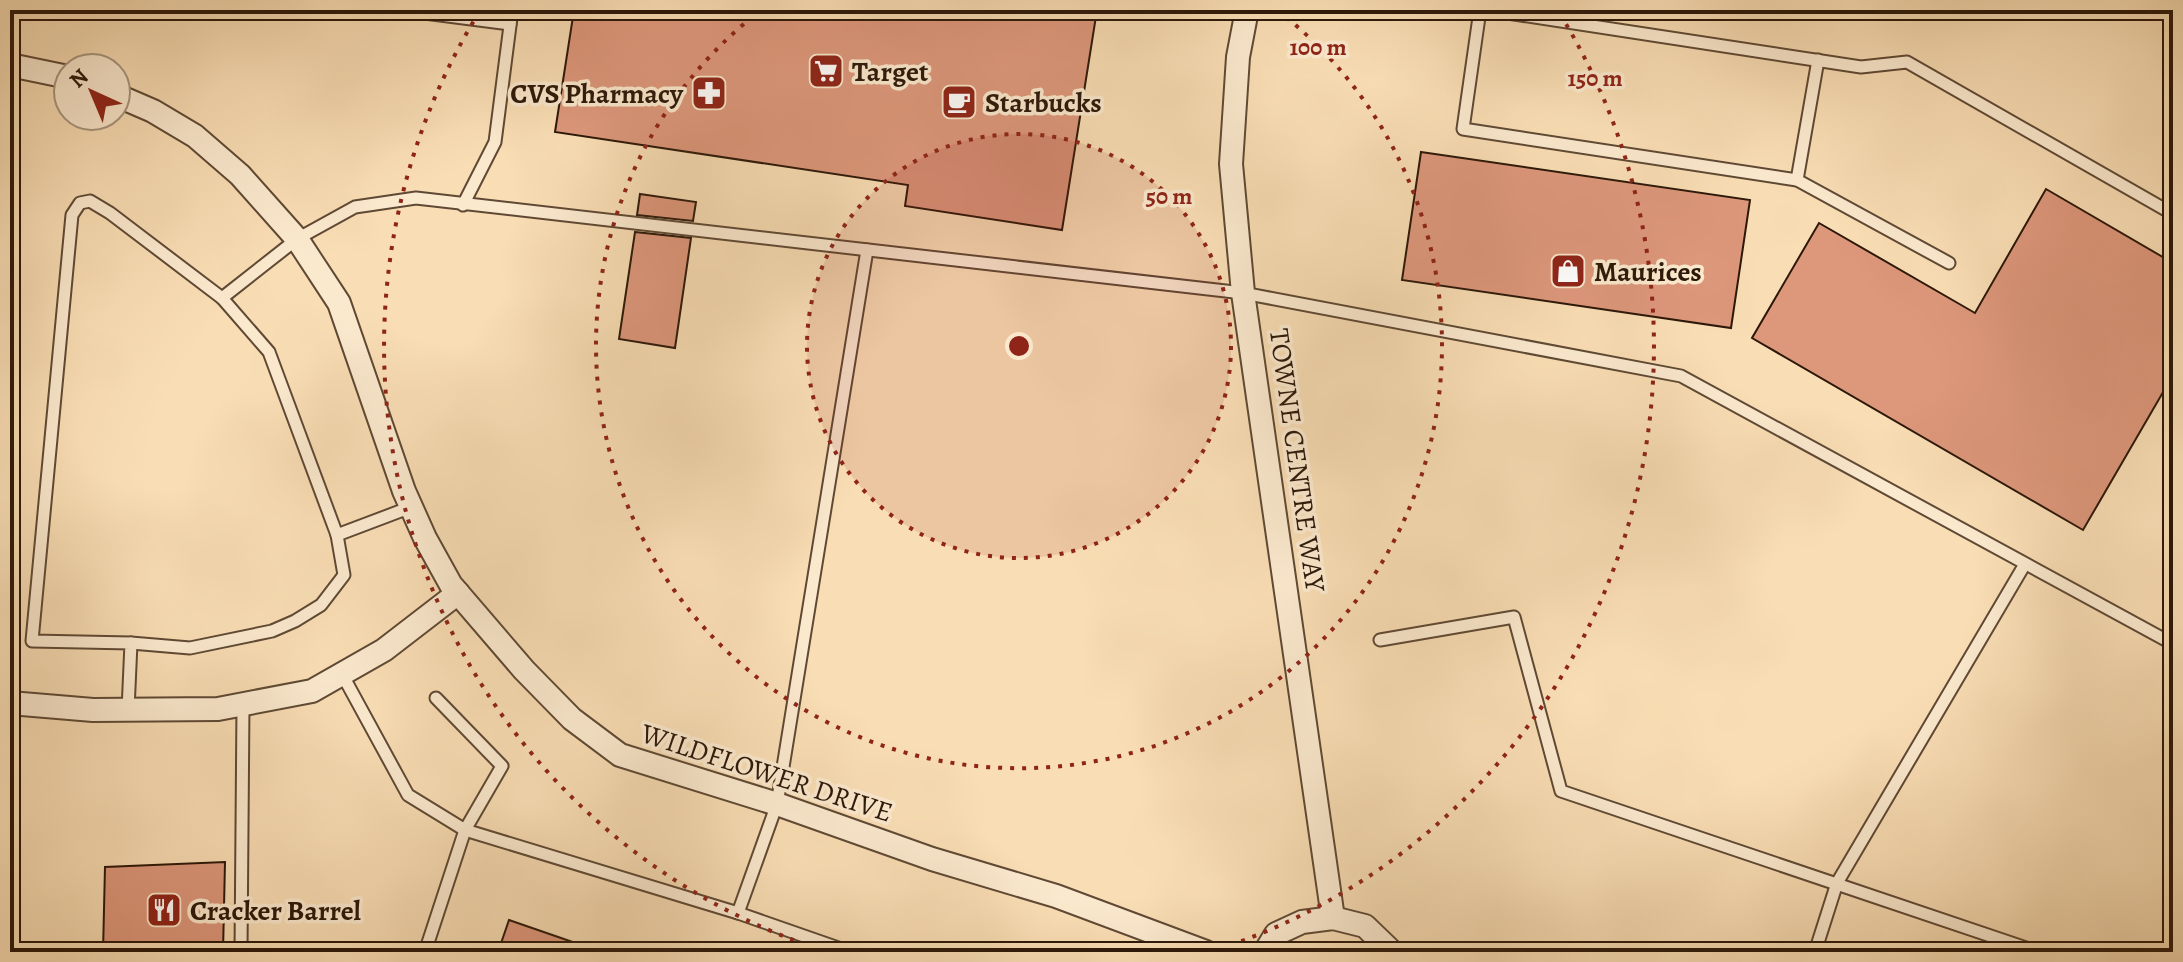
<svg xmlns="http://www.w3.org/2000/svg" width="2183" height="962" viewBox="0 0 2183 962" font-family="Alegreya,serif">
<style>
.building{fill:#dd977b;stroke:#2c1809;stroke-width:2}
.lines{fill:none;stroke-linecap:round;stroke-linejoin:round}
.lane-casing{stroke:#5f4934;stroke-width:15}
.street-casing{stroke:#5f4934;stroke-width:26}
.lane{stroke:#fbe9ce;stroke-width:11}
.street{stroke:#fbe9ce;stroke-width:22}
.ring{fill:none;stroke:#8f2418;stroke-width:4;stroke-dasharray:4 8}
.labels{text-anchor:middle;stroke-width:7;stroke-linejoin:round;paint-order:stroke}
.poi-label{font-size:28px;font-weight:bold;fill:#2c1809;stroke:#fbe9ce;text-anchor:start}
.street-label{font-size:28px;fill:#2c1809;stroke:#fbe9ce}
.centre{fill:#8f2418;stroke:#fbe9ce;stroke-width:4}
.ring-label{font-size:24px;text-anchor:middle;font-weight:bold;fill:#8f2418;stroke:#fbe9ce;stroke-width:7;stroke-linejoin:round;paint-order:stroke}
</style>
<rect width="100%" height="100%" fill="#f9ddb4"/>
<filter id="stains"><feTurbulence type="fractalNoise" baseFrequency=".0025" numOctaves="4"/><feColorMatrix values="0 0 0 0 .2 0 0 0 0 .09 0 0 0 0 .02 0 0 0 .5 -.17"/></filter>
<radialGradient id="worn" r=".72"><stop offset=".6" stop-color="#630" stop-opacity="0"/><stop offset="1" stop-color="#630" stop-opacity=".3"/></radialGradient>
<!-- building -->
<g class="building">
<path d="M 574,10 L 1097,10 L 1062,230 L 905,206 L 908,185 L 555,132 Z"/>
<path d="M 1421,152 L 1750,200 L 1731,328 L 1402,280 Z"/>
<path d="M 2046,189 L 2173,263 L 2173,375 L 2083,530 L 1752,338 L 1819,223 L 1975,313 Z"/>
<path d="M 640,194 L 696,202 L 693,221 L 637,215 Z"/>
<path d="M 635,232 L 691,238 L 675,348 L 619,339 Z"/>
<path d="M 225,862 L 223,952 L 103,952 L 105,867 Z"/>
<path d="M 509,920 L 590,948 L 590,952 L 498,952 Z"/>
</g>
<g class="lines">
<defs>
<g id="lane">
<path d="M 401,10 L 510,24"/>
<path d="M 1480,10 L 1463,129 L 1797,180 L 1949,263"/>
<path d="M 1488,10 L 1861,67 L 1907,62 L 2173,214"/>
<path d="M 1797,180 L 1818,60"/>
<path d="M 463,205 L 495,142 L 512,10"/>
<path d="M 222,298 L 269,352 L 337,535"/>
<path d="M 1380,640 L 1514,617 L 1561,791 L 2038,952"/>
<path d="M 131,643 L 190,648 L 272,631 L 295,621 L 321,605 L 344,575 L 337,535 L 411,507"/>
<path d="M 342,674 L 408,795 L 465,830 L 425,952"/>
<path d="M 436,698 L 502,766 L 465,830 L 738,913 L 777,804 L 867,250"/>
<path d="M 128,710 L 131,643 L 32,641 L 72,215 L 80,203 L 90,201 L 110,213 L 222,298 L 297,239 L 355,207 L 416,198 L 1243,293 L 1681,376 L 2173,644"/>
<path d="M 738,913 L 850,952"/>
<path d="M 241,952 L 243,704"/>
<path d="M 1815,952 L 1837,883 L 2025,564"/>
</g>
<g id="street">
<path d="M 1247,10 L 1238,57 L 1231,164 L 1243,293 L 1333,918"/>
<path d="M 10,65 L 68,77"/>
<path d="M 116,95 L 153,111 L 195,136 L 240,175 L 297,239 L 339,303 L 404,491 L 425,538 L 451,585 L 524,670 L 572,719 L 620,755 L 777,804 L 932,859 L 1056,896 L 1206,952"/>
<path d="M 10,703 L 93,710 L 218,709 L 312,691 L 384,650 L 458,593"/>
<path d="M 1265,952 L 1276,934 L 1302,922 L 1333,918 L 1365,926 L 1392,952"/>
</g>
</defs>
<!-- lane casing -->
<use href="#lane" class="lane-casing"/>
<!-- street casing -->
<use href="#street" class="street-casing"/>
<!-- lane -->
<use href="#lane" class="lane"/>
<!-- street -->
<use href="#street" class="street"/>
</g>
<!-- distance rings -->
<circle cx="1019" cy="346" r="212" fill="#8f2418" fill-opacity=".12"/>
<g class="ring">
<circle cx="1019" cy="346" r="212"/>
<path d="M1277 10A423 423 0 1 1 761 10"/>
<path d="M828 952A635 635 0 0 1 478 14M1560 14A635 635 0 0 1 1210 952"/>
</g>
<!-- icons -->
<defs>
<symbol id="supermarket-square" viewBox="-11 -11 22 22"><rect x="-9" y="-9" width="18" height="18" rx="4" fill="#8f2418" stroke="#fbe9ce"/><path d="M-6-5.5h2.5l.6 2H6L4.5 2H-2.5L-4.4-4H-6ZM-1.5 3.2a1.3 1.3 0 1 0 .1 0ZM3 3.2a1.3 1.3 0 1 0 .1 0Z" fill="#fff"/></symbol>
<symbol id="pharmacy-square" viewBox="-11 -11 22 22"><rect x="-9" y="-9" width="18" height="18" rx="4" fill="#8f2418" stroke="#fbe9ce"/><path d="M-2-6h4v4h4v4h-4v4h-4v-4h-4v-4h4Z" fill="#fff"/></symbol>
<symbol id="cafe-square" viewBox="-11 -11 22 22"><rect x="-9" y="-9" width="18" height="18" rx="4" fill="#8f2418" stroke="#fbe9ce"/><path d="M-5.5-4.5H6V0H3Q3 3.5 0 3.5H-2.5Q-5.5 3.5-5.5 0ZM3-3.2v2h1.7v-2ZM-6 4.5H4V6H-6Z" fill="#fff"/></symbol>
<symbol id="shop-square" viewBox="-11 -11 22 22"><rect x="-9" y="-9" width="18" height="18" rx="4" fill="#8f2418" stroke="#fbe9ce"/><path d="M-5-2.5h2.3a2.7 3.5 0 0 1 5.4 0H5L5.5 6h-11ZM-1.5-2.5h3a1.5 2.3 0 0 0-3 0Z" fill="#fff"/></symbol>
<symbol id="restaurant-square" viewBox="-11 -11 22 22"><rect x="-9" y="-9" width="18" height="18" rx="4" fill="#8f2418" stroke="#fbe9ce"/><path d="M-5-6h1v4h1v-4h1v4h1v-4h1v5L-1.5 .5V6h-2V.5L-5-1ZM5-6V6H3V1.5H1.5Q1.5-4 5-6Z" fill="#fff"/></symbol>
</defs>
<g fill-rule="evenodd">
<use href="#supermarket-square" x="806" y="51" width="40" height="40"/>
<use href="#pharmacy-square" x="689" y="73" width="40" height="40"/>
<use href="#cafe-square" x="939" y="82" width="40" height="40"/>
<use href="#shop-square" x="1548" y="251" width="40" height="40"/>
<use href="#restaurant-square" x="144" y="890" width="40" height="40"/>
</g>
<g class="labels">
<!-- poi labels -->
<g class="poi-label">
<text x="852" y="81">Target</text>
<text x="683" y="103" text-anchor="end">CVS Pharmacy</text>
<text x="985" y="112">Starbucks</text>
<text x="1594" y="281">Maurices</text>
<text x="190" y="920">Cracker Barrel</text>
</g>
<!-- street labels -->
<g class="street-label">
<text transform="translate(1298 460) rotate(82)" y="10">TOWNE CENTRE WAY</text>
<text transform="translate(767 772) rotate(18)" y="10">WILDFLOWER DRIVE</text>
</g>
</g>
<circle cx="1019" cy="346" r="12" class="centre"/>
<g class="ring-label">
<text x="1318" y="55">100 m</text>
<text x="1595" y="86">150 m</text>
<text x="1169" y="204">50 m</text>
</g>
<!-- margin -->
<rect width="2183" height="962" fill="none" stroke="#f9ddb4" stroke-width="40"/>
<rect x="12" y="12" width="2159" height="938" fill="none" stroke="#2c1809" stroke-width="4"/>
<rect x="20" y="20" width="2143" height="922" fill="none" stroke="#2c1809" stroke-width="2"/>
<!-- north arrow -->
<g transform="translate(92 92) rotate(316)"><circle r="38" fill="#fbe9ce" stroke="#a8957f" stroke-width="2"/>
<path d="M0-6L14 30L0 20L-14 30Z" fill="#8f2418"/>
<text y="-12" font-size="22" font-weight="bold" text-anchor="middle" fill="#2c1809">N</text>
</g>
<rect width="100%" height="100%" filter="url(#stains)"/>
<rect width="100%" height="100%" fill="url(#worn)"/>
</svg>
